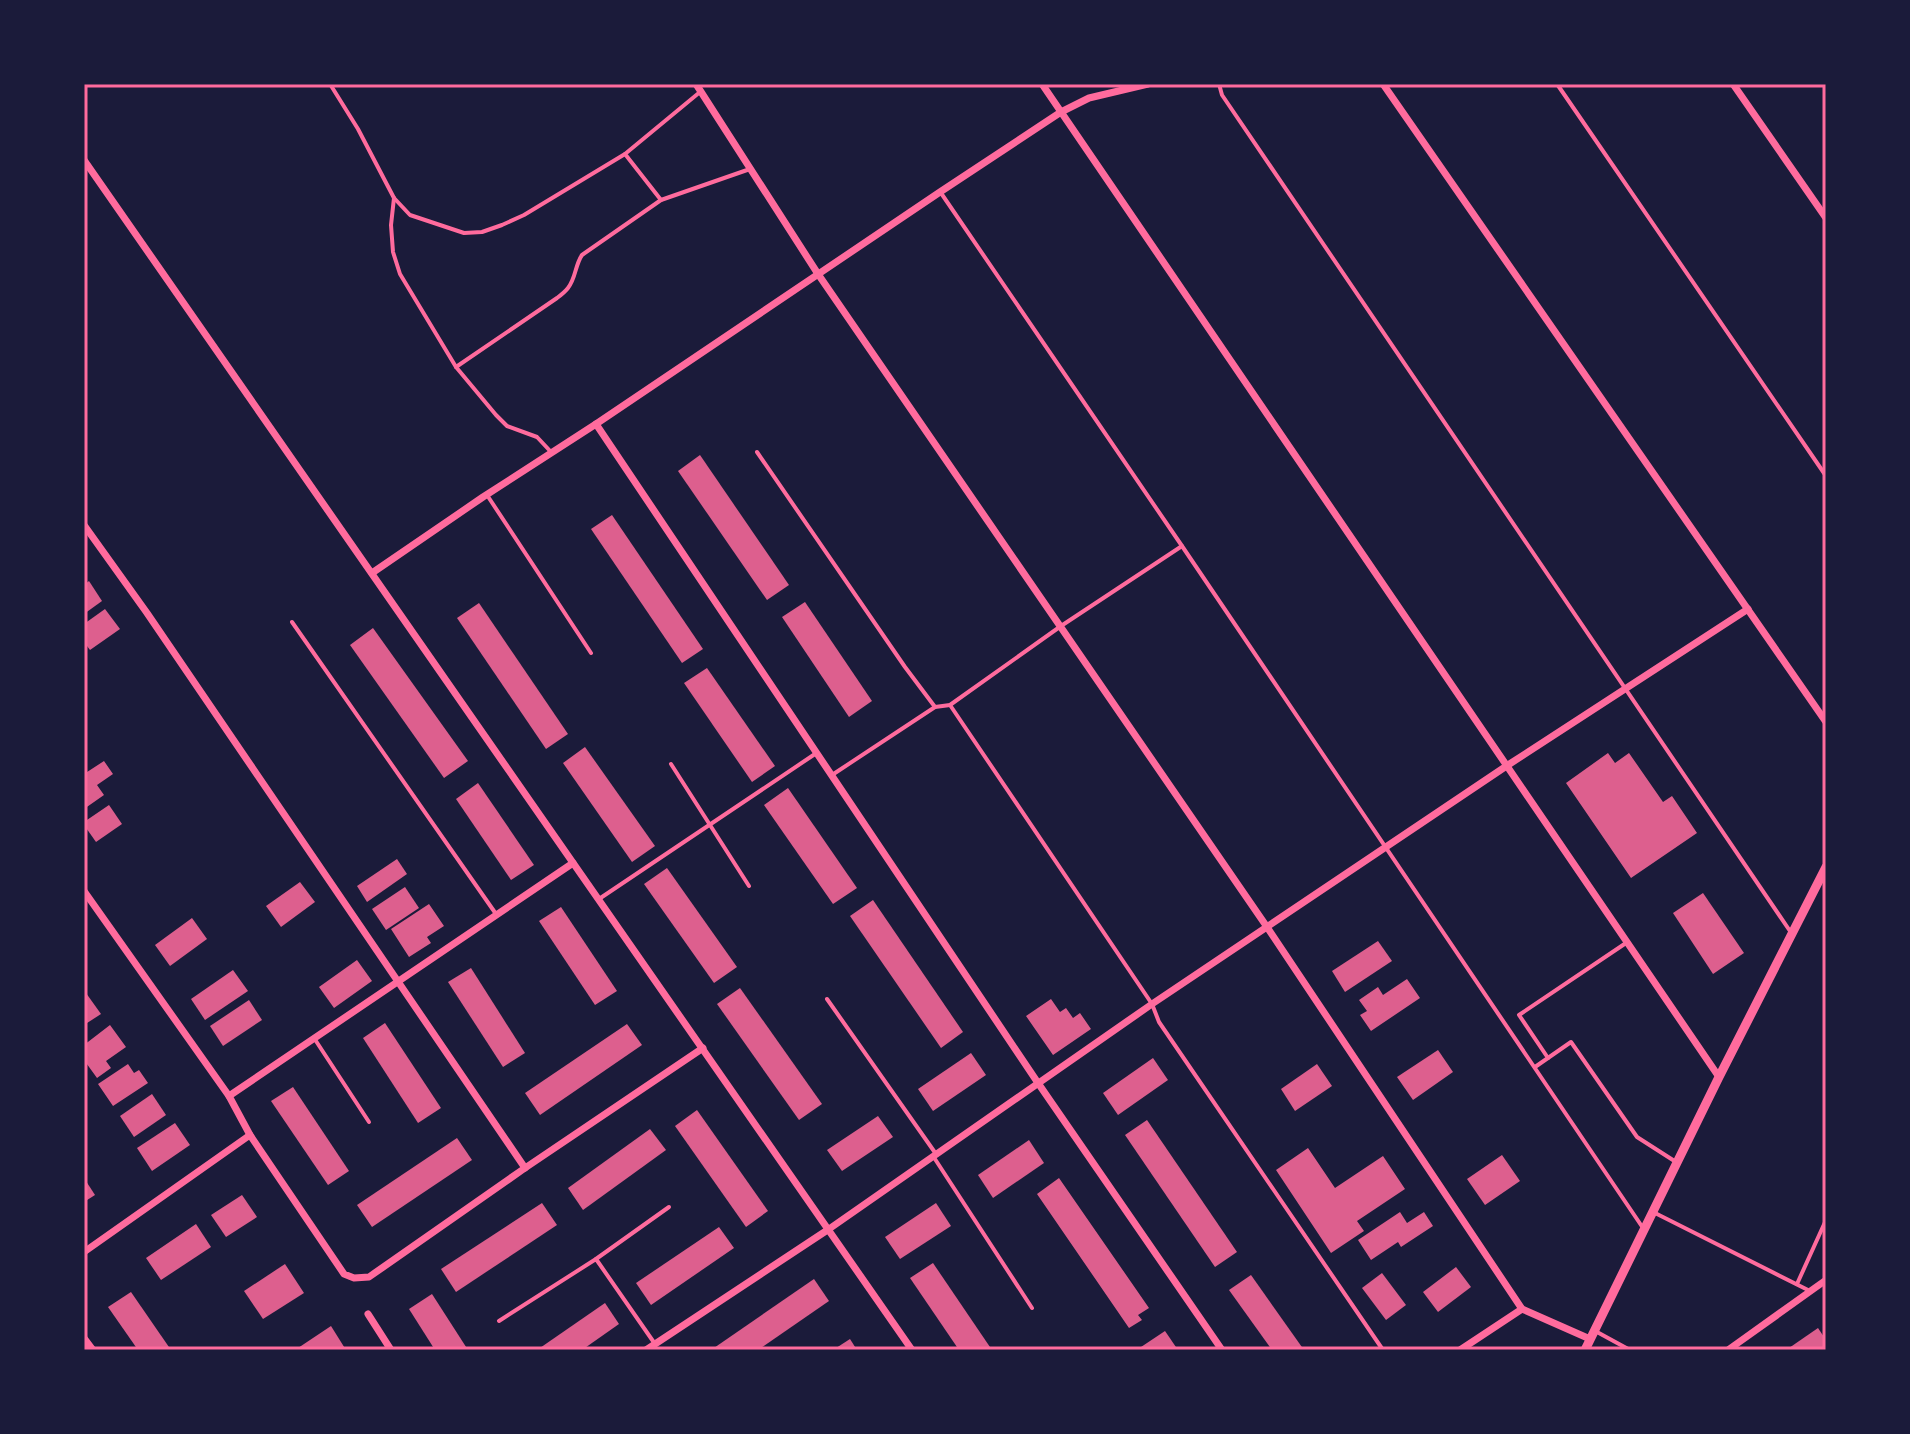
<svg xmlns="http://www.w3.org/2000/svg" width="1910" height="1434" viewBox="0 0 1910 1434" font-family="Lato,sans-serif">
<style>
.building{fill:#dd5f8e}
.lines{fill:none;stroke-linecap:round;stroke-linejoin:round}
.service{stroke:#ff6b9d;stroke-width:4}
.minor{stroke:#ff6b9d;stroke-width:7}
.tertiary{stroke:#ff6b9d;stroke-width:9}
.neatline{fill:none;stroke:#ff6b9d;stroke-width:3}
</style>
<rect width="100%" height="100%" fill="#1b1b3a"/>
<!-- building -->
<g class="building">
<path d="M 700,455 L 789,585 L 767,600 L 678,471 Z"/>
<path d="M 612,515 L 703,649 L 682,663 L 591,529 Z"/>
<path d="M 89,581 L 102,601 L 84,614 L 84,585 Z"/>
<path d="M 805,602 L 872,701 L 849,717 L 782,617 Z"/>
<path d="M 479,603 L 568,734 L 546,749 L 457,618 Z"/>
<path d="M 105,609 L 120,629 L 90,650 L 84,642 L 84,624 Z"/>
<path d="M 373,628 L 468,761 L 444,778 L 350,645 Z"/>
<path d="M 707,668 L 775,766 L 752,782 L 684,683 Z"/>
<path d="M 585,747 L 655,846 L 632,862 L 563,763 Z"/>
<path d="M 1608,753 L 1615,763 L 1629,753 L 1663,802 L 1672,796 L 1697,833 L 1631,878 L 1566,783 Z"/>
<path d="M 104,761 L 113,774 L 97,785 L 104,795 L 84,809 L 84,774 Z"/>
<path d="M 478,783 L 534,865 L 511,880 L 456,799 Z"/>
<path d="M 788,788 L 857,888 L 833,904 L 764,805 Z"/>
<path d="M 109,805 L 122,824 L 96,842 L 84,825 L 84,822 Z"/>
<path d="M 397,859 L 407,874 L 367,902 L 357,886 Z"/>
<path d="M 667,868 L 737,967 L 714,983 L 644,884 Z"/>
<path d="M 300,882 L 315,902 L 281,927 L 266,906 Z"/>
<path d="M 405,887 L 419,908 L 386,930 L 372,909 Z"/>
<path d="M 1703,893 L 1744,953 L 1713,974 L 1673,913 Z"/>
<path d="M 873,900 L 963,1032 L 941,1048 L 850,916 Z"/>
<path d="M 429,904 L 444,926 L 427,937 L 431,943 L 409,957 L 391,929 Z"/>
<path d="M 561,907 L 617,991 L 595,1005 L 539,921 Z"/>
<path d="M 192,918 L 207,939 L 170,966 L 155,945 Z"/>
<path d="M 1378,941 L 1392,961 L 1345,992 L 1332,971 Z"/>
<path d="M 357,960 L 372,981 L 334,1008 L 319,987 Z"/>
<path d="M 471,968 L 525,1053 L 503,1067 L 448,982 Z"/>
<path d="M 233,970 L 248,991 L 205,1020 L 191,999 Z"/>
<path d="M 1407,979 L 1420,998 L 1371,1031 L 1360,1015 L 1367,1011 L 1359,1000 L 1378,987 L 1383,995 Z"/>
<path d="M 740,988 L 822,1104 L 799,1120 L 717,1004 Z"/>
<path d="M 86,993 L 101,1014 L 84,1025 L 84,994 Z"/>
<path d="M 1051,999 L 1060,1012 L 1066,1008 L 1073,1018 L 1080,1013 L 1091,1029 L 1053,1055 L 1026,1016 Z"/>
<path d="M 249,1000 L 262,1020 L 223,1046 L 210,1026 Z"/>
<path d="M 385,1023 L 441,1108 L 418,1123 L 363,1038 Z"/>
<path d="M 627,1024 L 642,1045 L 540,1115 L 525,1093 Z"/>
<path d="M 110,1025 L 126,1047 L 106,1061 L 111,1068 L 97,1078 L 84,1060 L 84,1045 Z"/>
<path d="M 1438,1050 L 1453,1072 L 1413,1100 L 1397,1077 Z"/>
<path d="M 971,1053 L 986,1075 L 933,1111 L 918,1089 Z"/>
<path d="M 1153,1058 L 1168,1080 L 1118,1115 L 1103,1093 Z"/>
<path d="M 128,1064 L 134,1073 L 139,1070 L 148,1083 L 113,1106 L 98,1084 Z"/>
<path d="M 1317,1064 L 1332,1086 L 1295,1111 L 1281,1089 Z"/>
<path d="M 293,1087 L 349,1171 L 328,1185 L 271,1101 Z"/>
<path d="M 152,1094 L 166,1115 L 134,1137 L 120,1116 Z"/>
<path d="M 697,1110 L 768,1211 L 746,1227 L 675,1126 Z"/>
<path d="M 878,1116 L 893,1137 L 842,1171 L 827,1150 Z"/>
<path d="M 1147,1120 L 1237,1252 L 1215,1267 L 1125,1135 Z"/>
<path d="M 175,1123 L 190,1145 L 152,1171 L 137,1148 Z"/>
<path d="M 650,1129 L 666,1150 L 583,1210 L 568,1188 Z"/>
<path d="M 457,1138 L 472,1160 L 372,1227 L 357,1205 Z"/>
<path d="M 1029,1140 L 1044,1163 L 993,1198 L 978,1175 Z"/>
<path d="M 1308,1148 L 1335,1188 L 1383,1156 L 1405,1189 L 1357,1221 L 1364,1231 L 1331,1253 L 1276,1170 Z"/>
<path d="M 1502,1155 L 1520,1181 L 1485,1205 L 1467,1179 Z"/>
<path d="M 84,1178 L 95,1195 L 84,1202 Z"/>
<path d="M 1059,1178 L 1149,1308 L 1138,1315 L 1142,1320 L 1129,1328 L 1037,1194 Z"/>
<path d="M 242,1195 L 257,1217 L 226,1237 L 211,1215 Z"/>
<path d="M 542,1203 L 557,1225 L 456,1292 L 441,1269 Z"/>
<path d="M 936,1203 L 951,1226 L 900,1259 L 885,1237 Z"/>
<path d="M 1400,1212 L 1407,1223 L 1424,1212 L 1433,1226 L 1401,1247 L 1398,1242 L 1371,1260 L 1358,1240 Z"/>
<path d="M 196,1224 L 211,1247 L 161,1280 L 146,1258 Z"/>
<path d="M 719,1227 L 734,1248 L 651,1305 L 636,1283 Z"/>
<path d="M 933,1263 L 992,1350 L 959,1350 L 910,1278 Z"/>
<path d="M 285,1264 L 304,1293 L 263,1319 L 244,1291 Z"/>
<path d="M 1456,1267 L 1471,1287 L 1438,1312 L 1423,1292 Z"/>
<path d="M 1382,1273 L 1406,1305 L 1386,1320 L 1362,1288 Z"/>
<path d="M 1251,1275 L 1304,1350 L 1272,1350 L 1229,1290 Z"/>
<path d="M 814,1279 L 829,1301 L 758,1350 L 711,1350 Z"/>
<path d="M 131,1292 L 171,1350 L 138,1350 L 108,1307 Z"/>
<path d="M 432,1294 L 468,1350 L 435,1350 L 409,1309 Z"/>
<path d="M 605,1303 L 619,1324 L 582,1350 L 537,1350 Z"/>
<path d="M 331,1326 L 346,1350 L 295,1350 Z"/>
<path d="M 1818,1328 L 1826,1340 L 1826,1350 L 1791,1350 L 1789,1348 Z"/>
<path d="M 1165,1331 L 1178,1350 L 1144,1350 L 1141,1347 Z"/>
<path d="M 850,1339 L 857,1350 L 833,1350 Z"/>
</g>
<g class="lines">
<!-- service -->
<g class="service">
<path d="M 330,84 L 358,129 L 394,198 L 410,215 L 464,233 L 482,232 L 502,225 L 524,215 L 625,154"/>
<path d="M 1219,84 L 1222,95 L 1792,934"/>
<path d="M 1557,84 L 1826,476"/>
<path d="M 700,92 L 625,154 L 661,200 L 750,169"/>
<path d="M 941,193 L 1182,546 L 1643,1228"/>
<path d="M 394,198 L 391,225 L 393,252 L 400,274 L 456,367 L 496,415 L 507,426 L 537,437 L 552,453"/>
<path d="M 456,367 L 557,298 C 561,295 565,292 568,288 C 576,278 575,265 582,255 L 661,200"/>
<path d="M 757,452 L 905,667 L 935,707"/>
<path d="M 487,495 L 591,653"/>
<path d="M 292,622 L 496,914"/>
<path d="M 950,705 L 1152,1004 L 1159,1022 L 1383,1350"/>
<path d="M 671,764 L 749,886"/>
<path d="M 832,775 L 935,707 L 950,705 L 1061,626 L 1182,546"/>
<path d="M 599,899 L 815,754"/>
<path d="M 827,999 L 936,1154"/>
<path d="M 314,1038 L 369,1122"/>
<path d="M 1548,1058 L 1519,1015 L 1626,943"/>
<path d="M 1535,1067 L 1571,1042 L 1637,1137 L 1676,1162"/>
<path d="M 933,1156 L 1032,1308"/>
<path d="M 1655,1213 L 1810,1291"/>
<path d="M 596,1259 L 669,1207"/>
<path d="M 1797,1284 L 1826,1220"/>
<path d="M 499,1321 L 596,1259 L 655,1344"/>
<path d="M 1597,1332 L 1630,1350"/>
</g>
<!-- minor -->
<g class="minor">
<path d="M 696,84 L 818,274 L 1267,927 L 1522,1309 L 1590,1339"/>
<path d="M 1042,84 L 1719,1077"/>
<path d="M 1383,84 L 1826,722"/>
<path d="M 1733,84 L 1826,218"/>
<path d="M 84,160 L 912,1350"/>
<path d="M 596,424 L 1038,1083 L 1222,1350"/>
<path d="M 84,525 L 147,613 L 525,1168"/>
<path d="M 372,573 L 483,497 L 596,424 L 940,192 L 1061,112 L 1089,98 L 1148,84"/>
<path d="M 84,891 L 229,1096 L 250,1135 L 344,1274 L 354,1278 L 369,1277 L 525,1168 L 703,1048"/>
<path d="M 229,1096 L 573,863"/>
<path d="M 84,1252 L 250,1135"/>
<path d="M 368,1314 L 391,1350"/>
<path d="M 84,1338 L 93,1350"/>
<path d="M 646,1350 L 829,1229 L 1152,1004 L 1508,765 L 1748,609"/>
<path d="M 1460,1350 L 1522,1309"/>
<path d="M 1728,1350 L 1826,1280"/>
</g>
<!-- tertiary -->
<path class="tertiary" d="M 1585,1350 L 1719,1077 L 1826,867"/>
</g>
<!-- border -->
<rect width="1910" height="1434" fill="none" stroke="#1b1b3a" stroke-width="172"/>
<rect x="86" y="86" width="1738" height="1262" class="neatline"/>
</svg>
